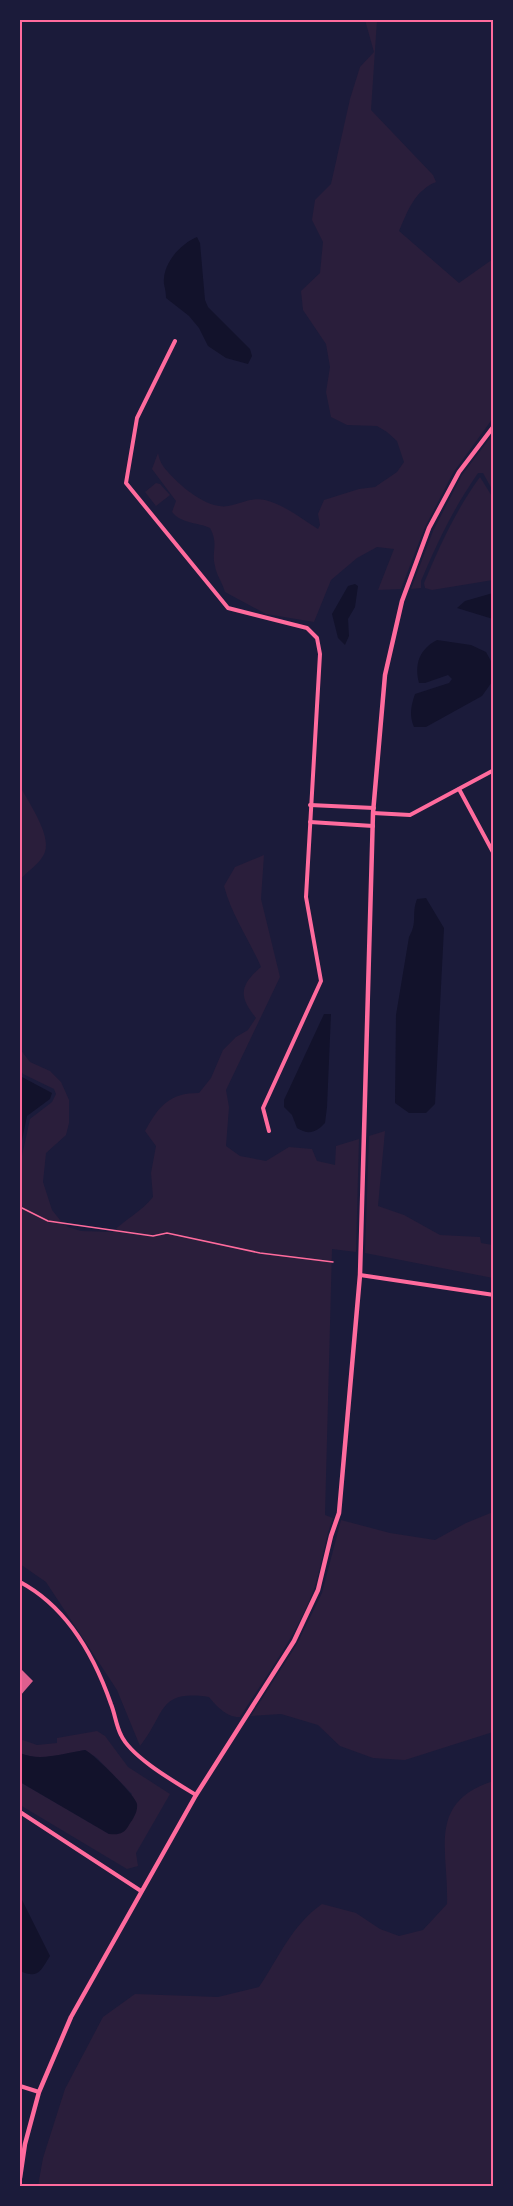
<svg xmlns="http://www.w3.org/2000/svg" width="513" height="2206" viewBox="0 0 513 2206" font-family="Ubuntu,sans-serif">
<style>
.green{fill:#2a1e3b}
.water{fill:#12122b}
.building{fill:#dd5f8e}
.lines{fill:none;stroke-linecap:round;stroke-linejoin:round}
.path{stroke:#ff6b9d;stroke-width:1.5}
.minor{stroke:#ff6b9d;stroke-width:4}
.tertiary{stroke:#ff6b9d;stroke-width:4.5}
.neatline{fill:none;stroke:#ff6b9d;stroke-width:2}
</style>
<rect width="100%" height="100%" fill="#1b1b3a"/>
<!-- green -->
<g class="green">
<path d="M 365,20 L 377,20 L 371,110 L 433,175 L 436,182 C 414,191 408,211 399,231 L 459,283 L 493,259 L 493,418 L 453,473 L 425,527 L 401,589 L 378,590 L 394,549 L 377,547 L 357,558 L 331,580 L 314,622 L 266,614 L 225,592 C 223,584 216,574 215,566 C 211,551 219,545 210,528 C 197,522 182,524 172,512 L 176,501 L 152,469 L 158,453 C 159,457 160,462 163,466 C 175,482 206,510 228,506 C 241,504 251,497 265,500 C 283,504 302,519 318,529 L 320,525 L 318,514 L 324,500 L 359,489 L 375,487 L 397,472 L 404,462 L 397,441 L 387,432 L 377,426 L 347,425 L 331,417 L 326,392 L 330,367 L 326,344 L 303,310 L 301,291 L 320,273 L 323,242 L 312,220 L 315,200 L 331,184 L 350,99 L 360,67 L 374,52 Z"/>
<path d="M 493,434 L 493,491 L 483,473 L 478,473 C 453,509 438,541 421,581 L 421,588 L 411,589 L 433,531 L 462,475 Z"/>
<path d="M 480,477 L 493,498 L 493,580 L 432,590 L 425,588 L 424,583 C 440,545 456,510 480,477 Z"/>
<path d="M 156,483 L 160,484 L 170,495 L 156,506 L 145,492 Z"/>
<path d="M 20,786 C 28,802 55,839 43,856 C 38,865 26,872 20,880 Z"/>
<path d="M 264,855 L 261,899 L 280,977 L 226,1090 L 229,1107 L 226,1146 L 240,1156 L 266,1161 L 289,1147 L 312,1149 L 317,1161 L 335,1165 L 336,1146 L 359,1139 L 356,1252 L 332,1249 L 325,1515 L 333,1518 C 324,1541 322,1566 314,1589 C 297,1635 266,1676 240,1717 C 228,1718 216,1706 209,1697 C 157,1689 166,1714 140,1746 L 117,1690 L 46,1582 L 20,1564 L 20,1165 L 30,1119 L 52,1102 L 56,1094 L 54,1089 L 23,1074 L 20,1069 L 20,1049 L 30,1062 L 50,1071 L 61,1082 L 69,1100 L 69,1123 L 66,1135 L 46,1153 L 43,1182 L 52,1210 L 60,1220 L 68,1227 L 81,1231 L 112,1232 C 125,1220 142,1211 153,1197 L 151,1173 L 156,1146 L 145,1131 C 159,1106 169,1093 199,1093 L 211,1078 L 223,1050 L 236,1037 L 248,1030 L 256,1018 C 238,996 240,985 261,967 C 249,939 232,916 224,886 L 235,867 Z"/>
<path d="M 385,1131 L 378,1206 L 404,1215 L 440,1235 L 480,1237 L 481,1243 L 493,1245 L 493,1278 L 365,1253 L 369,1136 Z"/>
<path d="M 493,1512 L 493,1732 L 405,1760 L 373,1758 L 340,1746 L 318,1725 L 281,1714 L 251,1716 L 297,1644 L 322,1593 L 341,1520 L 390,1533 L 435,1540 L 466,1523 Z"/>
<path d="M 97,1731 L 105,1736 L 128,1767 L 170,1794 L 136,1853 L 138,1866 L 127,1869 L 20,1805 L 20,1782 L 109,1834 L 132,1794 L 97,1758 L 85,1750 C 65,1754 40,1762 20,1753 L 20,1739 L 37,1745 L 57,1743 L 57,1738 Z"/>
<path d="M 493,1781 L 493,2186 L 38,2186 L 43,2158 L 65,2089 L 103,2017 L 135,1994 L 218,1997 L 259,1987 C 280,1956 291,1926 322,1904 L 356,1913 L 380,1929 L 399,1936 L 423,1930 L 447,1904 C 449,1851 426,1803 493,1781 Z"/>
</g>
<!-- water -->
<g class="water">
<path d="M 197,237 L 200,243 L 205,300 L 208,307 L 250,349 L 252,356 L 248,364 L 226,358 L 208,346 L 199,328 L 189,316 L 166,298 C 166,292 165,289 164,284 C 162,264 180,244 197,237 Z"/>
<path d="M 355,584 L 358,586 L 355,607 L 348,619 L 349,636 L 345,645 L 338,638 L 332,614 L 348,586 Z"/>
<path d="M 493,593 L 493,619 L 457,608 L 465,601 Z"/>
<path d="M 437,640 L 471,645 L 486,652 L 492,663 L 492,682 L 482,696 L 426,727 L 414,727 C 409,715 411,706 415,694 L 449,683 L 452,679 L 448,675 L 425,683 L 419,683 C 414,663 420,649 437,640 Z"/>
<path d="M 426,898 L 444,928 L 435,1104 L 426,1113 L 409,1113 L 395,1103 L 396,1015 L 409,937 C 418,921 411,915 417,899 Z"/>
<path d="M 324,1014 L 331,1014 L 327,1107 L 325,1123 C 316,1133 308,1135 297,1128 L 292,1115 L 284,1107 L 284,1100 Z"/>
<path d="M 20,1076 L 52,1093 L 50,1099 L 27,1116 L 20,1150 Z"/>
<path d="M 85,1750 C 93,1753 136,1796 137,1804 C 138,1812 133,1819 129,1825 C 124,1834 119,1835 109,1834 L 20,1782 L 20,1753 C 40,1762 64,1753 85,1750 Z"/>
<path d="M 20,1896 L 50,1956 C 40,1972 38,1979 20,1971 Z"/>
</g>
<!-- building -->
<path class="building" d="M 20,1668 L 33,1681 L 20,1696 Z"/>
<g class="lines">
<!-- path -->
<path class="path" d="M 20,1207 L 48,1221 L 153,1236 L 167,1233 L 260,1253 L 333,1262"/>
<!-- minor -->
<g class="minor">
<path d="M 175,341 L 137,418 L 126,483 L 228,608 L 307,628 L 317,638 L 320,654 L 306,897 L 321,981 L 263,1108 L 269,1131"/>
<path d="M 459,789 L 494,854"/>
<path d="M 310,805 L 374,808"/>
<path d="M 373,813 L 410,815 L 494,770"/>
<path d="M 310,822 L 373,826"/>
<path d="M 360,1275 L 494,1295"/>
<path d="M 20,1582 C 67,1607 94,1655 111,1704 C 115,1714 116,1725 121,1735 C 131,1757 175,1782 196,1795"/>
<path d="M 20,1812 L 141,1891"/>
<path d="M 20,2086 L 39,2092"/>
</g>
<!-- tertiary -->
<path class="tertiary" d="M 20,2178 L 25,2144 L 39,2092 L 71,2017 L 196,1795 L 294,1641 L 318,1590 L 331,1536 L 339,1513 L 360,1275 L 373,813 L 385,675 L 402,601 L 429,528 L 459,472 L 494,426"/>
</g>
<!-- border -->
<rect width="513" height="2206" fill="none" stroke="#1b1b3a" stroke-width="42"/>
<rect x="21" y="21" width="471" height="2164" class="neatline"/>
</svg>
